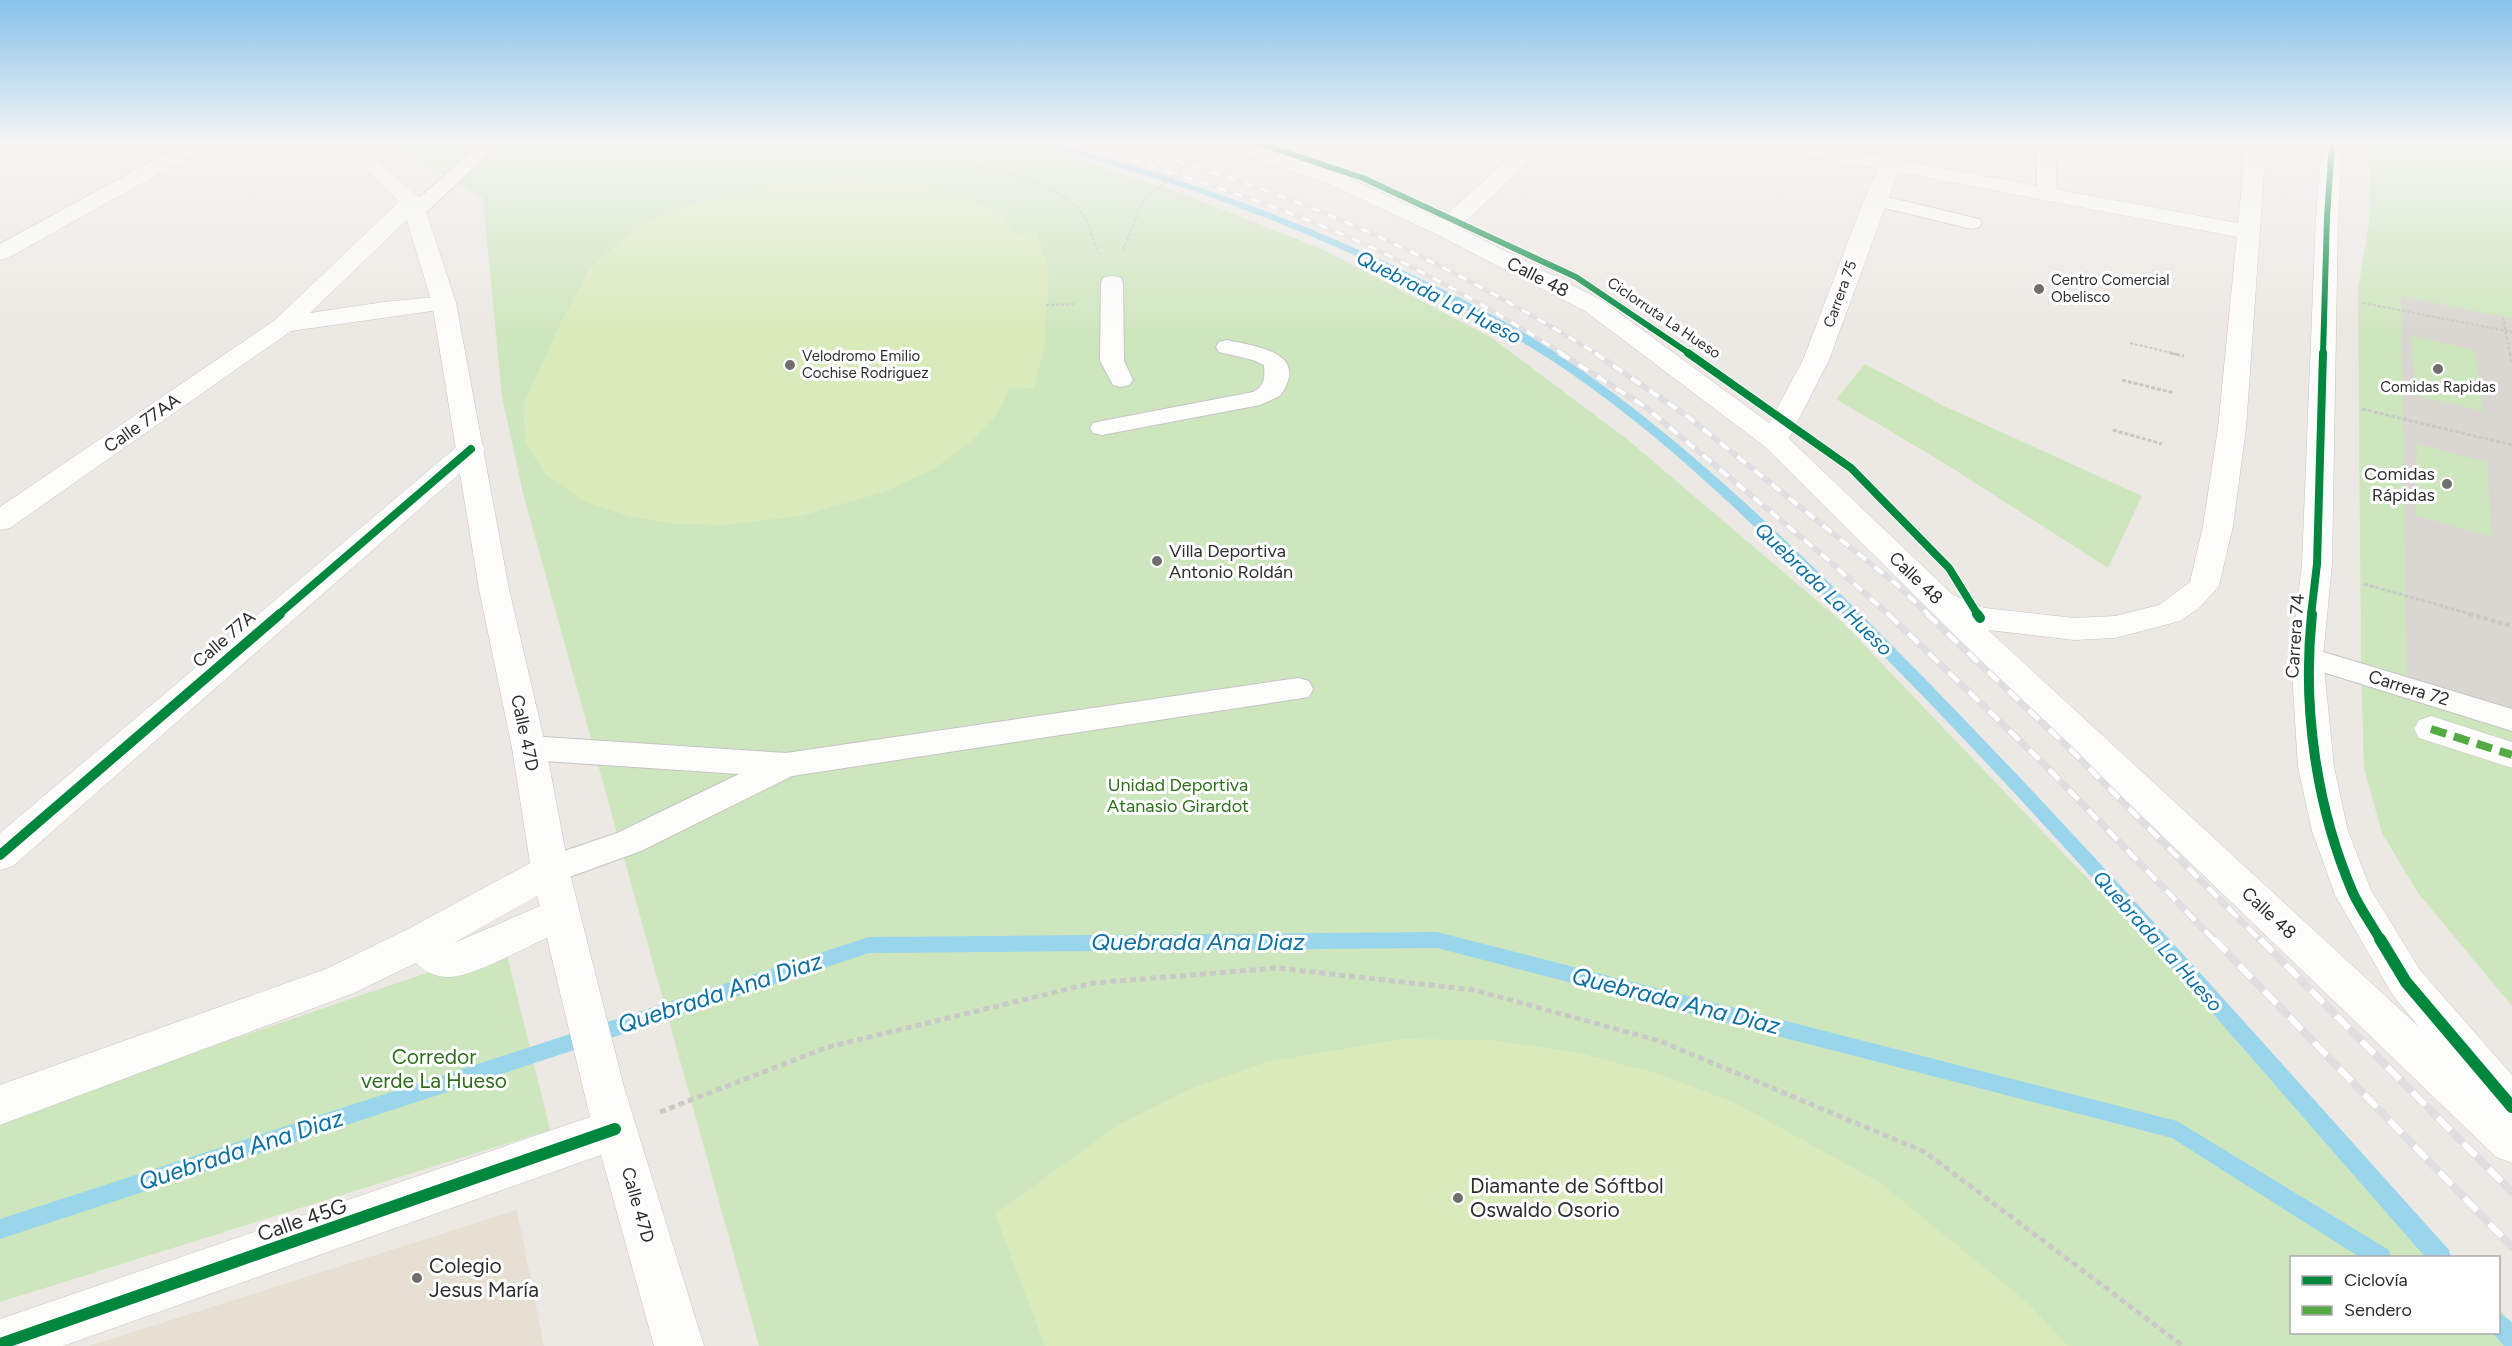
<svg xmlns="http://www.w3.org/2000/svg" width="2512" height="1346" viewBox="0 0 2512 1346" font-family="Figtree,sans-serif">
<style>
.education{fill:#e6e0d3}
.green{fill:#cee6be}
.pitch{fill:#d9eabb}
.plaza{fill:#dad6d2;fill-rule:evenodd}
.lines{fill:none;stroke-linecap:round;stroke-linejoin:round}
.stream{fill:#99d6ec;fill-rule:evenodd}
.lane-casing{stroke:#c5c4c5;stroke-width:2}
.street-casing{stroke:#c5c4c5;stroke-width:1}
.secondary-casing{stroke:#c5c4c5;stroke-width:1}
.path-far3{stroke:#c9c9c8;stroke-width:2;stroke-dasharray:3 2;stroke-linecap:butt}
.path-far2{stroke:#c9c9c8;stroke-width:3;stroke-dasharray:4 2;stroke-linecap:butt}
.path-far1{stroke:#c9c9c8;stroke-width:4;stroke-dasharray:4.5 3;stroke-linecap:butt}
.path{stroke:#c9c9c8;stroke-width:5;stroke-dasharray:6 4;stroke-linecap:butt}
.lane{fill:#fcfcfb;fill-rule:evenodd}
.street{fill:#fcfcfb;fill-rule:evenodd}
.secondary{fill:#fcfcfb;fill-rule:evenodd}
.rail-far3-casing{stroke:#dfdfe1;stroke-width:4.5}
.rail-far2-casing{stroke:#dfdfe1;stroke-width:6}
.rail-far1-casing{stroke:#dfdfe1;stroke-width:7}
.rail-casing{stroke:#dfdfe1;stroke-width:8}
.rail-far3{stroke:#fff;stroke-width:3;stroke-dasharray:9;stroke-linecap:butt}
.rail-far2{stroke:#fff;stroke-width:4;stroke-dasharray:11;stroke-linecap:butt}
.rail-far1{stroke:#fff;stroke-width:4.5;stroke-dasharray:14;stroke-linecap:butt}
.rail{stroke:#fff;stroke-width:6;stroke-dasharray:18;stroke-linecap:butt}
.quiet{stroke:#54ab44;stroke-width:8;stroke-dasharray:16 8;stroke-linecap:butt}
.cycleway-far3-casing{stroke:#fff;stroke-width:8}
.cycleway-far2-casing{stroke:#fff;stroke-width:10}
.cycleway-far1-casing{stroke:#fff;stroke-width:14}
.cycleway-casing{stroke:#fff;stroke-width:16}
.cycleway-far3{stroke:#00873e;stroke-width:6}
.cycleway-far2{stroke:#00873e;stroke-width:8}
.cycleway-far1{stroke:#00873e;stroke-width:10}
.cycleway{stroke:#00873e;stroke-width:12}
.poi-dot{fill:#706f6e;stroke:#fff;stroke-width:2}
.labels{text-anchor:middle;stroke-width:6;stroke-linejoin:round;paint-order:stroke}
.far-poi-label{font-size:15px;fill:#2e2e2e;stroke:#fff;text-anchor:start}
.far-street-label{font-size:15px;fill:#2e2e2e;stroke:#fff}
.street-label{font-size:18px;fill:#2e2e2e;stroke:#fff}
.poi-label{font-size:18px;fill:#2e2e2e;stroke:#fff;text-anchor:end}
.park-label{font-size:18px;fill:#2c6e1b;stroke:#fff}
.water-label{font-size:20px;font-style:italic;fill:#0d6fa3;stroke:#fff}
.near-park-label{font-size:21px;fill:#2c6e1b;stroke:#fff}
.near-poi-label{font-size:21px;fill:#2e2e2e;stroke:#fff;text-anchor:start}
.near-street-label{font-size:21px;fill:#2e2e2e;stroke:#fff}
.near-water-label{font-size:24px;font-style:italic;fill:#0d6fa3;stroke:#fff}
</style>
<rect width="100%" height="100%" fill="#ece8e4"/>
<!-- education -->
<path class="education" d="M 517,1210 L 544,1346 L 89,1346 Z"/>
<!-- green -->
<g class="green">
<path d="M 389,144 L 1016,144 L 1065,155 L 1177,192 L 1322,249 L 1492,338 L 1628,440 L 1841,621 L 2450,1257 L 2292,1258 L 2292,1332 L 2498,1332 L 2499,1309 L 2512,1323 L 2512,1346 L 759,1346 L 524,497 L 502,397 L 483,198 Z"/>
<path d="M 2370,144 L 2512,144 L 2512,1006 L 2418,893 L 2382,833 L 2364,768 L 2361,664 L 2358,290 L 2369,222 Z"/>
<path d="M 1865,364 L 1944,406 L 2142,496 L 2108,568 L 1944,463 L 1836,399 Z"/>
<path d="M 505,946 L 550,1130 L 0,1302 L 0,1119 Z"/>
</g>
<!-- pitch -->
<g class="pitch">
<path d="M 845,177 L 887,179 L 924,184 L 965,196 L 1000,213 L 1014,234 L 1037,233 L 1049,271 L 1045,343 L 1034,388 L 1010,387 L 997,415 L 970,443 L 935,468 L 887,491 L 801,516 L 724,525 L 676,524 L 630,516 L 585,502 L 546,475 L 526,444 L 523,405 L 560,324 L 590,268 L 632,231 L 675,210 L 725,194 L 787,181 Z"/>
<path d="M 1404,1039 L 1490,1040 L 1581,1053 L 1662,1075 L 1735,1103 L 1879,1182 L 2028,1303 L 2068,1346 L 1045,1346 L 995,1214 L 1118,1125 L 1192,1088 L 1267,1062 Z"/>
</g>
<!-- plaza -->
<path class="plaza" d="M 2401,296 L 2512,319 L 2512,712 L 2407,680 ZM 2411,336 L 2475,350 L 2483,411 L 2416,396 ZM 2417,444 L 2487,462 L 2492,537 L 2416,516 Z"/>
<g class="lines">
<!-- stream -->
<g class="stream">
<path d="M 1040,144 L 1056,144 C 1171,174 1282,214 1390,264 C 1447,291 1505,319 1558,354 C 1696,446 1816,568 1932,686 C 2110,869 2279,1061 2449,1250 L 2451,1258 L 2426,1258 C 2242,1048 2061,834 1864,636 C 1761,531 1653,422 1527,345 C 1426,284 1316,235 1205,195 C 1171,183 1136,172 1101,162 C 1081,156 1059,152 1040,144 Z"/>
<path d="M 1437,932 L 2177,1121 L 2389,1250 L 2391,1258 L 2361,1258 L 2172,1138 L 1437,948 L 869,953 L 0,1239 L 0,1219 L 869,937 Z"/>
<path d="M 2498,1312 L 2512,1322 L 2512,1346 L 2504,1346 L 2492,1332 L 2498,1332 Z"/>
</g>
<defs>
<g id="lane">
<path d="M 468,144 L 490,144 L 494,149 L 422,216 L 408,216 L 405,212 L 408,208 L 473,150 Z"/>
<path d="M 2037,144 L 2055,144 L 2057,194 L 2054,198 L 2040,198 L 2037,194 Z"/>
<path d="M 1875,194 L 1979,219 L 1982,223 L 1979,227 L 1972,229 L 1868,204 L 1865,200 L 1868,196 Z"/>
<path d="M 1112,276 L 1120,277 L 1123,282 L 1124,361 L 1133,380 L 1129,385 L 1121,387 L 1113,385 L 1100,361 L 1101,282 L 1104,277 Z"/>
<path d="M 1227,340 C 1257,347 1311,352 1280,396 L 1260,405 L 1102,435 L 1093,433 L 1090,428 L 1093,423 L 1102,421 L 1253,392 C 1265,385 1265,379 1264,365 L 1253,360 L 1219,352 L 1216,347 L 1219,342 Z"/>
<path d="M 2307,647 L 2512,709 L 2512,731 L 2297,664 L 2292,657 L 2297,650 Z"/>
<path d="M 1298,678 L 1309,681 L 1313,689 L 1309,697 L 792,776 L 641,851 L 550,884 L 538,880 L 533,870 L 538,860 L 617,833 L 739,774 L 529,760 L 518,756 L 513,748 L 518,740 L 529,736 L 786,753 Z"/>
</g>
<g id="street">
<path d="M 183,144 L 208,144 L 205,148 L 8,258 L 0,260 L 0,244 Z"/>
<path d="M 1525,144 L 1547,144 L 1452,234 L 1444,236 L 1436,234 L 1433,229 L 1436,224 Z"/>
<path d="M 1770,144 L 1813,144 L 1884,157 L 1890,144 L 1908,144 L 1909,146 L 1903,161 L 2248,225 L 2256,227 L 2259,232 L 2256,237 L 2248,239 L 1898,172 L 1829,360 L 1788,440 L 1784,446 L 1774,448 L 1764,446 L 1760,440 L 1803,360 L 1864,200 L 1878,169 L 1780,150 L 1773,148 Z"/>
<path d="M 412,195 L 420,197 L 423,202 L 420,207 L 310,313 L 384,302 L 444,296 L 453,298 L 456,303 L 453,308 L 291,331 L 10,528 L 0,530 L 0,507 L 275,320 L 404,197 Z"/>
<path d="M 471,441 L 481,443 L 485,449 L 481,455 L 13,866 L 0,870 L 0,833 L 461,443 Z"/>
<path d="M 2431,716 L 2512,742 L 2512,768 L 2419,738 L 2414,729 L 2419,720 Z"/>
</g>
<g id="secondary">
<path d="M 334,144 L 358,144 L 366,149 L 423,202 L 456,303 L 509,589 L 546,748 L 569,870 L 624,1087 L 704,1346 L 654,1346 L 601,1155 L 63,1346 L 0,1346 L 0,1319 L 590,1117 L 547,938 C 522,949 476,975 450,977 C 438,978 424,972 416,963 L 354,993 L 0,1125 L 0,1085 L 326,969 L 408,929 L 530,863 L 512,748 L 479,589 L 432,303 L 402,204 L 352,157 ZM 537,896 L 540,906 L 454,943 Z"/>
<path d="M 1222,144 L 1252,144 L 1343,176 L 1452,224 L 1603,301 L 1784,434 L 1953,595 L 1985,608 L 2074,618 L 2115,616 L 2159,605 L 2190,582 L 2203,526 L 2218,428 L 2246,144 L 2266,144 L 2246,428 L 2233,526 L 2219,586 L 2199,608 L 2180,621 L 2115,638 L 2074,640 L 1988,630 L 2418,1026 L 2392,994 L 2335,895 L 2312,831 L 2298,767 L 2291,657 L 2302,564 L 2316,217 L 2322,144 L 2342,144 L 2338,217 L 2332,564 L 2323,657 L 2334,767 L 2348,831 L 2371,890 L 2420,970 L 2512,1075 L 2512,1163 L 2496,1157 L 1985,665 L 1764,446 L 1585,311 L 1436,234 L 1329,184 L 1225,148 Z"/>
</g>
</defs>
<!-- lane casing -->
<use href="#lane" class="lane-casing"/>
<!-- street casing -->
<use href="#street" class="street-casing"/>
<!-- secondary casing -->
<use href="#secondary" class="secondary-casing"/>
<!-- path-far3 -->
<g class="path-far3">
<path d="M 863,144 C 917,153 1046,170 1081,212 C 1090,223 1093,241 1099,254"/>
<path d="M 1123,250 L 1144,199 L 1196,158"/>
<path d="M 2363,303 L 2512,332"/>
<path d="M 1046,305 L 1074,304"/>
<path d="M 2503,317 L 2510,354"/>
<path d="M 2130,343 L 2176,354"/>
</g>
<!-- path-far2 -->
<g class="path-far2">
<path d="M 2170,353 L 2184,356"/>
<path d="M 2510,353 L 2512,362"/>
<path d="M 2122,380 L 2174,393"/>
<path d="M 2362,409 L 2512,445"/>
<path d="M 2113,430 L 2162,444"/>
<path d="M 2364,584 L 2474,615"/>
</g>
<!-- path-far1 -->
<path class="path-far1" d="M 2469,614 L 2512,626"/>
<!-- path -->
<path class="path" d="M 660,1112 L 828,1047 L 1093,983 L 1277,968 L 1474,990 L 1660,1041 L 1925,1152 L 2183,1346"/>
<!-- lane -->
<use href="#lane" class="lane"/>
<!-- street -->
<use href="#street" class="street"/>
<!-- secondary -->
<use href="#secondary" class="secondary"/>
<defs>
<g id="rail-far3">
<path d="M 1080,144 C 1155,168 1231,190 1305,219 C 1395,254 1481,302 1563,354"/>
<path d="M 1124,144 C 1198,168 1272,190 1343,221 C 1432,259 1515,304 1597,354"/>
</g>
<g id="rail-far2">
<path d="M 1560,353 L 1644,406 L 1826,558 L 1889,615"/>
<path d="M 1595,353 L 1687,416 L 1896,584 L 1929,615"/>
</g>
<g id="rail-far1">
<path d="M 1888,614 L 2041,761 L 2215,941"/>
<path d="M 1927,614 L 2069,748 L 2261,941"/>
</g>
<g id="rail">
<path d="M 2214,939 L 2512,1247"/>
<path d="M 2260,939 L 2512,1192"/>
</g>
</defs>
<!-- rail-far3 casing -->
<use href="#rail-far3" class="rail-far3-casing"/>
<!-- rail-far2 casing -->
<use href="#rail-far2" class="rail-far2-casing"/>
<!-- rail-far1 casing -->
<use href="#rail-far1" class="rail-far1-casing"/>
<!-- rail casing -->
<use href="#rail" class="rail-casing"/>
<!-- rail-far3 -->
<use href="#rail-far3" class="rail-far3"/>
<!-- rail-far2 -->
<use href="#rail-far2" class="rail-far2"/>
<!-- rail-far1 -->
<use href="#rail-far1" class="rail-far1"/>
<!-- rail -->
<use href="#rail" class="rail"/>
<!-- quiet -->
<path class="quiet" d="M 2431,729 L 2512,755"/>
<defs>
<g id="cycleway-far3">
<path d="M 1261,144 L 1363,178 L 1576,277 L 1690,354"/>
<path d="M 2323,354 L 2327,217 L 2332,144"/>
</g>
<g id="cycleway-far2">
<path d="M 1688,353 L 1851,468 L 1949,568 L 1978,615"/>
<path d="M 278,615 L 471,449"/>
<path d="M 2311,615 L 2317,564 L 2323,353"/>
</g>
<g id="cycleway-far1">
<path d="M 1977,614 L 1980,618"/>
<path d="M 2312,614 C 2302,707 2316,807 2353,893 C 2361,910 2372,925 2381,941"/>
<path d="M 0,855 L 280,614"/>
</g>
<g id="cycleway">
<path d="M 2380,939 L 2406,982 L 2512,1107"/>
<path d="M 0,1344 L 615,1129"/>
</g>
</defs>
<!-- cycleway-far3 casing -->
<use href="#cycleway-far3" class="cycleway-far3-casing"/>
<!-- cycleway-far2 casing -->
<use href="#cycleway-far2" class="cycleway-far2-casing"/>
<!-- cycleway-far1 casing -->
<use href="#cycleway-far1" class="cycleway-far1-casing"/>
<!-- cycleway casing -->
<use href="#cycleway" class="cycleway-casing"/>
<!-- cycleway-far3 -->
<use href="#cycleway-far3" class="cycleway-far3"/>
<!-- cycleway-far2 -->
<use href="#cycleway-far2" class="cycleway-far2"/>
<!-- cycleway-far1 -->
<use href="#cycleway-far1" class="cycleway-far1"/>
<!-- cycleway -->
<use href="#cycleway" class="cycleway"/>
</g>
<!-- sky -->
<linearGradient id="sky" x2="0" y2="1"><stop stop-color="#88c2ea"/><stop offset="0.43" stop-color="#f6f5f3"/><stop offset="1" stop-color="#f6f5f3" stop-opacity="0"/></linearGradient>
<rect width="2512" height="332" fill="url(#sky)"/>
<!-- markers -->
<g class="poi-dot">
<circle cx="2039" cy="289" r="6"/>
<circle cx="790" cy="365" r="6"/>
<circle cx="2438" cy="369" r="6"/>
<circle cx="2447" cy="484" r="6"/>
<circle cx="1157" cy="561" r="6"/>
<circle cx="1458" cy="1198" r="6"/>
<circle cx="417" cy="1278" r="6"/>
</g>
<g class="labels">
<!-- far-poi labels -->
<g class="far-poi-label">
<text x="2051" y="285">Centro Comercial<tspan x="2051" dy="17">Obelisco</tspan></text>
<text x="802" y="361">Velodromo Emilio<tspan x="802" dy="17">Cochise Rodriguez</tspan></text>
<text x="2438" y="392" text-anchor="middle">Comidas Rapidas</text>
</g>
<!-- far-street labels -->
<g class="far-street-label">
<text transform="translate(1840 294) rotate(-70)" y="5">Carrera 75</text>
<text transform="translate(1664 318) rotate(34)" y="5">Ciclorruta La Hueso</text>
</g>
<!-- street labels -->
<g class="street-label">
<text transform="translate(1538 277) rotate(27)" y="6">Calle 48</text>
<text transform="translate(142 423) rotate(-35)" y="6">Calle 77AA</text>
<text transform="translate(1916 578) rotate(44)" y="6">Calle 48</text>
<text transform="translate(2295 636) rotate(-86)" y="6">Carrera 74</text>
<text transform="translate(224 639) rotate(-41)" y="6">Calle 77A</text>
<text transform="translate(2409 688) rotate(17)" y="6">Carrera 72</text>
<text transform="translate(525 733) rotate(78)" y="6">Calle 47D</text>
<text transform="translate(2269 913) rotate(43)" y="6">Calle 48</text>
<text transform="translate(638 1205) rotate(74)" y="6">Calle 47D</text>
</g>
<!-- poi labels -->
<g class="poi-label">
<text x="2435" y="480">Comidas<tspan x="2435" dy="21">Rápidas</tspan></text>
<text x="1169" y="557" text-anchor="start">Villa Deportiva<tspan x="1169" dy="21">Antonio Roldán</tspan></text>
</g>
<!-- park labels -->
<g class="park-label">
<text x="1178" y="791">Unidad Deportiva<tspan x="1178" dy="21">Atanasio Girardot</tspan></text>
</g>
<!-- water labels -->
<g class="water-label">
<text transform="translate(1439 297) rotate(27)" y="7">Quebrada La Hueso</text>
<text transform="translate(1824 589) rotate(44)" y="7">Quebrada La Hueso</text>
<text transform="translate(2158 941) rotate(48)" y="7">Quebrada La Hueso</text>
</g>
<!-- near-park labels -->
<g class="near-park-label">
<text x="434" y="1064">Corredor<tspan x="434" dy="24">verde La Hueso</tspan></text>
</g>
<!-- near-poi labels -->
<g class="near-poi-label">
<text x="1470" y="1193">Diamante de Sóftbol<tspan x="1470" dy="24">Oswaldo Osorio</tspan></text>
<text x="429" y="1273">Colegio<tspan x="429" dy="24">Jesus María</tspan></text>
</g>
<!-- near-street labels -->
<g class="near-street-label">
<text transform="translate(302 1220) rotate(-19)" y="7">Calle 45G</text>
</g>
<!-- near-water labels -->
<g class="near-water-label">
<text x="1198" y="950">Quebrada Ana Diaz</text>
<text transform="translate(720 993) rotate(-18)" y="8">Quebrada Ana Diaz</text>
<text transform="translate(1676 1001) rotate(14)" y="8">Quebrada Ana Diaz</text>
<text transform="translate(241 1150) rotate(-18)" y="8">Quebrada Ana Diaz</text>
</g>
</g>
<!-- legend -->
<rect x="2290" y="1256" width="210" height="78" fill="#ffffff" stroke="#ababab" stroke-width="1.5"/>
<rect x="2302" y="1276" width="30" height="9" fill="#00873e" stroke="#ababab" stroke-width="1.5"/>
<text x="2344" y="1286" font-size="18" fill="#2e2e2e">Ciclovía</text>
<rect x="2302" y="1306" width="30" height="9" fill="#54ab44" stroke="#ababab" stroke-width="1.5"/>
<text x="2344" y="1316" font-size="18" fill="#2e2e2e">Sendero</text>
</svg>
